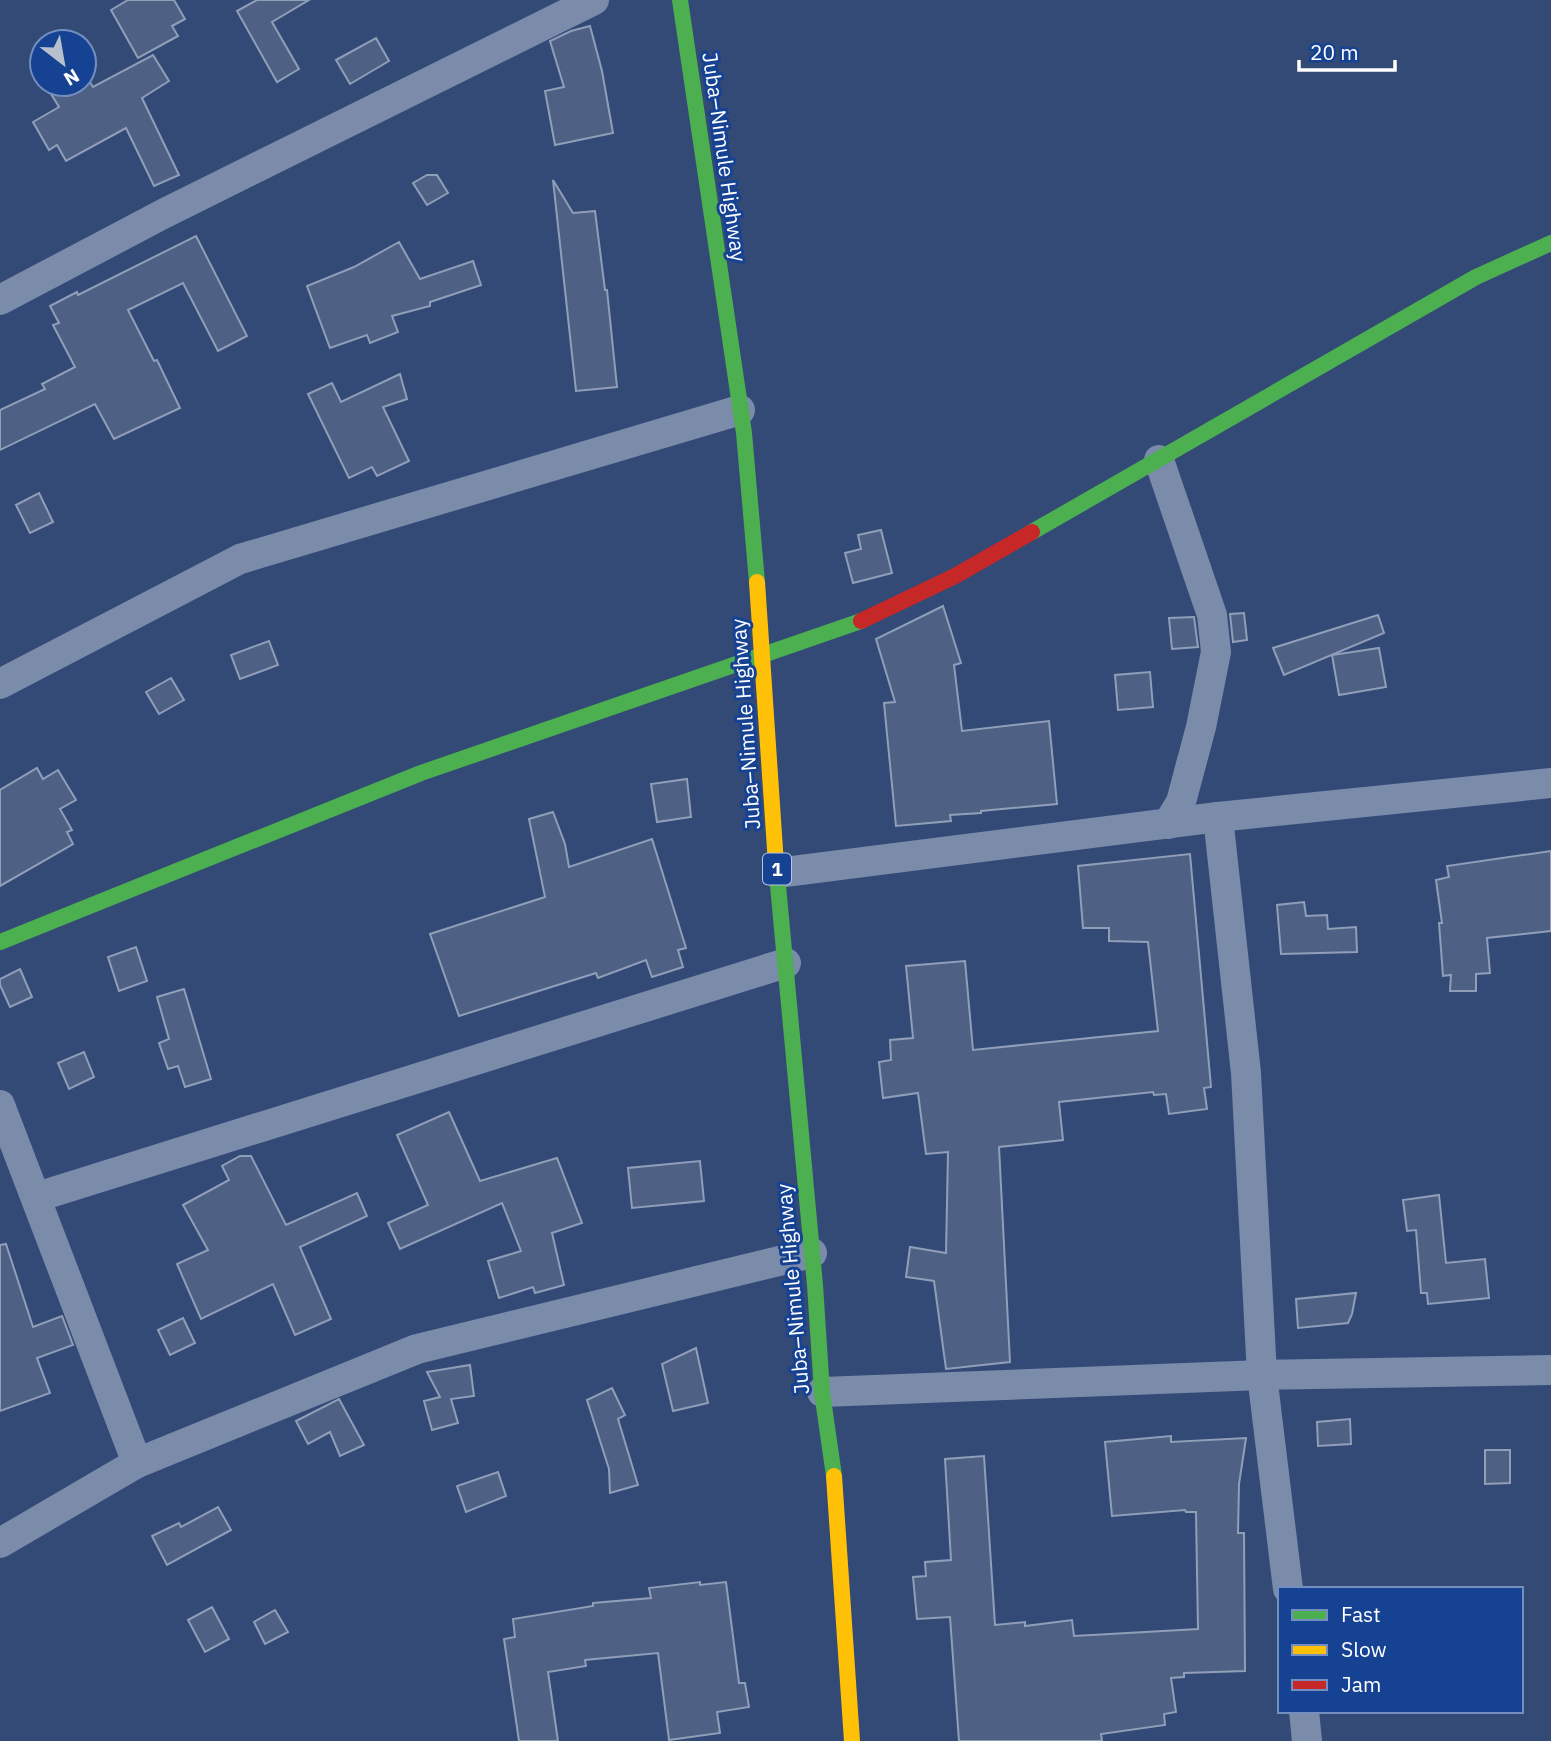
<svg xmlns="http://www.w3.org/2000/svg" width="1551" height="1741" viewBox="0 0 1551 1741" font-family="'IBM Plex Sans',sans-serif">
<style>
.building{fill:#4e6185;stroke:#909eb8;stroke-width:2}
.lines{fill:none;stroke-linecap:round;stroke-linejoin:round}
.street{stroke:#7b8baa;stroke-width:30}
.fast{stroke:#4caf50;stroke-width:16}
.slow{stroke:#ffc107;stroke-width:16}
.jam{stroke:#c62828;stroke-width:16}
.labels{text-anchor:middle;stroke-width:6;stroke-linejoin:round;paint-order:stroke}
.shield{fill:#164294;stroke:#b9c6df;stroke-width:2}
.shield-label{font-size:19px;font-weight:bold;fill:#fff}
.street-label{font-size:21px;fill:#fff;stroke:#164294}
</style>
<rect width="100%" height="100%" fill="#334a77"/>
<!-- building -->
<g class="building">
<path d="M 128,0 L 174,0 L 185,19 L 172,26 L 178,36 L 138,58 L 111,10 Z"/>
<path d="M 257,0 L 309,0 L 272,22 L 299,69 L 277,82 L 237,11 Z"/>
<path d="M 590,26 L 602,71 L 613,133 L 555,145 L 545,91 L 564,87 L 550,41 L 571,31 Z"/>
<path d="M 376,38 L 389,61 L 350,84 L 336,60 Z"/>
<path d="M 153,55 L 169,81 L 142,98 L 179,175 L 154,186 L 126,128 L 66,161 L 57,145 L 49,150 L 33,122 L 59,107 L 45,84 L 84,84 L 84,72 L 93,87 Z"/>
<path d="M 427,175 L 437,175 L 448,193 L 427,205 L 413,183 Z"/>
<path d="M 553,180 L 573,213 L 595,211 L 605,290 L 607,290 L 617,387 L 576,391 Z"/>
<path d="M 196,236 L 247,336 L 218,351 L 183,283 L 128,310 L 154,361 L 157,360 L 180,408 L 114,439 L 95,404 L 0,450 L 0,410 L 45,389 L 42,384 L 75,367 L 53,325 L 59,323 L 50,306 L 77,292 L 78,295 Z"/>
<path d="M 399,242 L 420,279 L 473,261 L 481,285 L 430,302 L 430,306 L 392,316 L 398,332 L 370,343 L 367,335 L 330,348 L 307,286 L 354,267 Z"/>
<path d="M 400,374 L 407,399 L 383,407 L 409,461 L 377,476 L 372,467 L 349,478 L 308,394 L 332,383 L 341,402 Z"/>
<path d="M 39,493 L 53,522 L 30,533 L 16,505 Z"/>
<path d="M 881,530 L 892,573 L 853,583 L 845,553 L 861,549 L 858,535 Z"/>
<path d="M 943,606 L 961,663 L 954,665 L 962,731 L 1049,721 L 1057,804 L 981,811 L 981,813 L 950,815 L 951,821 L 896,826 L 884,703 L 895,702 L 876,639 Z"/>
<path d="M 1244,613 L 1247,640 L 1233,642 L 1230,614 Z"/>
<path d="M 1378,615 L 1384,633 L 1284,675 L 1273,648 Z"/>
<path d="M 1194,617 L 1198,647 L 1172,649 L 1169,618 Z"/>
<path d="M 269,641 L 278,665 L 240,679 L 231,655 Z"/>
<path d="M 1379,648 L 1386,687 L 1339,695 L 1332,655 Z"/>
<path d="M 1150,672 L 1153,707 L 1118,710 L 1115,675 Z"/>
<path d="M 171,678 L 184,700 L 159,714 L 146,692 Z"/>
<path d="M 37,768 L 43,779 L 58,770 L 76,800 L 60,809 L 72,830 L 67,832 L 73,844 L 0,886 L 0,790 Z"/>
<path d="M 687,779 L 691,817 L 657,822 L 651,784 Z"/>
<path d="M 553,812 L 565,844 L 569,867 L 652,839 L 686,948 L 678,950 L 683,967 L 652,977 L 646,960 L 598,978 L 596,973 L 459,1016 L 430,934 L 545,897 L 529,819 Z"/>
<path d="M 1551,851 L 1551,931 L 1487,938 L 1490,973 L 1476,974 L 1476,991 L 1450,991 L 1451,975 L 1443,976 L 1439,923 L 1442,923 L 1436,880 L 1449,877 L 1447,866 Z"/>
<path d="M 1190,854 L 1211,1087 L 1204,1088 L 1207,1109 L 1169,1114 L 1166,1094 L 1154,1095 L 1153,1092 L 1059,1102 L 1063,1140 L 999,1147 L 1010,1362 L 946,1369 L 934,1281 L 906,1277 L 910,1247 L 946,1253 L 948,1152 L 926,1154 L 918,1093 L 883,1098 L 879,1062 L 891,1060 L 890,1040 L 913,1038 L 906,966 L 965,961 L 973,1050 L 1158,1031 L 1148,942 L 1109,941 L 1109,928 L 1083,928 L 1078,866 Z"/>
<path d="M 1304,902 L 1306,916 L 1327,915 L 1328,929 L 1356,927 L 1357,952 L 1281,954 L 1277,905 Z"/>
<path d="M 136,947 L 147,981 L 119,991 L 108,957 Z"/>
<path d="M 20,969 L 32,997 L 10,1007 L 0,985 L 0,979 Z"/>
<path d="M 184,989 L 211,1079 L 185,1087 L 178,1066 L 168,1069 L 159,1043 L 169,1039 L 157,997 Z"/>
<path d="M 84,1052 L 94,1077 L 69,1089 L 58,1063 Z"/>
<path d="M 449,1112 L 480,1181 L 557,1158 L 582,1223 L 552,1233 L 564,1285 L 535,1293 L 533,1287 L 499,1298 L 488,1261 L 521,1251 L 502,1203 L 400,1249 L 388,1223 L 428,1205 L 397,1135 Z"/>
<path d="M 240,1156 L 251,1156 L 286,1225 L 357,1193 L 367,1216 L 300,1247 L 331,1319 L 295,1335 L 273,1284 L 201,1319 L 177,1264 L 208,1250 L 183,1205 L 229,1180 L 222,1166 Z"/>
<path d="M 700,1161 L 704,1201 L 632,1208 L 628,1168 Z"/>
<path d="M 1439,1195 L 1446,1263 L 1485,1259 L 1489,1298 L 1428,1304 L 1427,1293 L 1421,1293 L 1416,1230 L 1407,1231 L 1403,1200 Z"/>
<path d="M 6,1244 L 33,1327 L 62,1316 L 73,1345 L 37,1358 L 50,1393 L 0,1411 L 0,1245 Z"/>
<path d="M 1356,1293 L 1352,1314 L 1348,1323 L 1298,1328 L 1296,1299 Z"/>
<path d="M 183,1318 L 195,1343 L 170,1355 L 158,1330 Z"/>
<path d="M 696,1348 L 708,1403 L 673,1411 L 662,1364 Z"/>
<path d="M 470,1365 L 474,1396 L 451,1399 L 458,1423 L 432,1430 L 424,1401 L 440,1397 L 427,1372 Z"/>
<path d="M 612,1388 L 625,1415 L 618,1419 L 638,1485 L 610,1493 L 609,1469 L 587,1400 Z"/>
<path d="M 339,1399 L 364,1445 L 340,1456 L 330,1432 L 308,1444 L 296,1421 Z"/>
<path d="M 1350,1419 L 1351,1444 L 1318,1446 L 1317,1422 Z"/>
<path d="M 1171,1436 L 1171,1442 L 1246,1438 L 1239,1484 L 1238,1533 L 1244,1533 L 1245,1671 L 1184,1673 L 1184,1677 L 1171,1678 L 1176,1712 L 1164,1714 L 1165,1725 L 1101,1734 L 1102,1741 L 959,1741 L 950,1617 L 917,1619 L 913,1577 L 926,1576 L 925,1562 L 951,1560 L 945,1459 L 984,1456 L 995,1625 L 1025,1622 L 1025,1626 L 1072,1620 L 1074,1636 L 1198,1629 L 1196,1512 L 1186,1512 L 1185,1510 L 1112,1516 L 1105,1442 Z"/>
<path d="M 1485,1450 L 1510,1450 L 1510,1483 L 1485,1484 Z"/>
<path d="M 498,1472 L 506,1496 L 466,1512 L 457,1486 Z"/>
<path d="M 218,1507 L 231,1530 L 167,1565 L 152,1536 L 179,1523 L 181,1527 Z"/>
<path d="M 700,1582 L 700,1585 L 726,1582 L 739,1683 L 745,1683 L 749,1707 L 717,1712 L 720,1733 L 669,1740 L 658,1653 L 585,1660 L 586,1666 L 548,1672 L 558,1741 L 519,1741 L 504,1639 L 515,1637 L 513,1619 L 593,1606 L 593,1603 L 651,1598 L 649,1588 Z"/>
<path d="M 212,1607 L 229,1639 L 205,1652 L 188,1620 Z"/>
<path d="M 275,1610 L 288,1632 L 265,1644 L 254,1622 Z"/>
</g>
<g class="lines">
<!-- street -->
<g class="street">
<path d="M 0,300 L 163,214 L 594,0"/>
<path d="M 1159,460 L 1212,615 L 1216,652 L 1201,727 L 1181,802 L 1168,824"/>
<path d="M 0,684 L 240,559 L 740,410"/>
<path d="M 1218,817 L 1246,1073 L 1262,1375 L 1288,1589"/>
<path d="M 777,873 L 1218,817 L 1551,783"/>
<path d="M 0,1105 L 137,1463 L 0,1543"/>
<path d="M 37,1197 L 786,963"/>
<path d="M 822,1392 L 1262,1375 L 1551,1370"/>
<path d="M 137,1463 L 417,1349 L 812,1253"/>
<path d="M 1304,1711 L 1307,1741"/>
</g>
<!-- fast -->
<g class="fast">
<path d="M 680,0 L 744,433 L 757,582"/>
<path d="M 1032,532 L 1476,277 L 1551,243"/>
<path d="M 776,864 L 815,1285 L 822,1392 L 834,1476"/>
<path d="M 0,942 L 421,773 L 861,621"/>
</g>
<!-- slow -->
<g class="slow">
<path d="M 757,582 L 776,864"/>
<path d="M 834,1476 L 852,1741"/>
</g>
<!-- jam -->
<path class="jam" d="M 861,621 L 955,576 L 1032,532"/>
</g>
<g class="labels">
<!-- shield labels -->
<rect class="shield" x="763" y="853.5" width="28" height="31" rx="5"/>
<g class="shield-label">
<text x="777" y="876">1</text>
</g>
<!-- street labels -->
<g class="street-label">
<text transform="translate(724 157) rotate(82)" y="7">Juba–Nimule Highway</text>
<text transform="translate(746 724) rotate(-94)" y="7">Juba–Nimule Highway</text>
<text transform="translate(793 1289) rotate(-95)" y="7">Juba–Nimule Highway</text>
</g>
</g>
<!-- legend -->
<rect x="1278" y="1587" width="245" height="126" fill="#164294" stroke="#738ebf" stroke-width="2"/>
<rect x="1292" y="1610" width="35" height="10" fill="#4caf50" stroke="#738ebf" stroke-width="2"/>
<text x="1341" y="1622" font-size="21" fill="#ffffff">Fast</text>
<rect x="1292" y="1645" width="35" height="10" fill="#ffc107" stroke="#738ebf" stroke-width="2"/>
<text x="1341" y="1657" font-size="21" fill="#ffffff">Slow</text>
<rect x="1292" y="1680" width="35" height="10" fill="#c62828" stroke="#738ebf" stroke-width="2"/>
<text x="1341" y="1692" font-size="21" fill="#ffffff">Jam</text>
<!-- north arrow -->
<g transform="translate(63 63) rotate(149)"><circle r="33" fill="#164294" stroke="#738ebf" stroke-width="2"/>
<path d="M0-5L12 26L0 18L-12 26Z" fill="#b8c0cf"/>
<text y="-10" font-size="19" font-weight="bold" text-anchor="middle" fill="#ffffff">N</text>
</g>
<!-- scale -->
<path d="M1299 60v10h96v-10" fill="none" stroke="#ffffff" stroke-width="3.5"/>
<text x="1310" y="60" font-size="21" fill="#ffffff" stroke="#164294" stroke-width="5" paint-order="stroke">20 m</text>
</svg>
